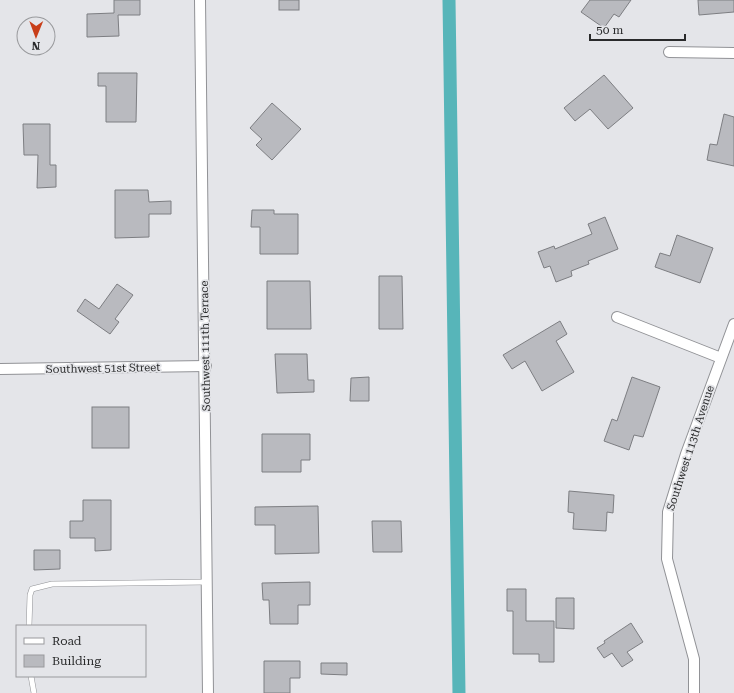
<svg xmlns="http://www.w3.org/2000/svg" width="734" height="693" viewBox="0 0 734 693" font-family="'Roboto Serif',serif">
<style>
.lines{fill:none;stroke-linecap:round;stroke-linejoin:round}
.canal{stroke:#57b5b9;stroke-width:13}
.building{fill:#b9babf;stroke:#7d7e82}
.lane-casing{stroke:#919296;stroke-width:6}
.street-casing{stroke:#919296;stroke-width:12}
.lane{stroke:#fff;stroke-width:5}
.street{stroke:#fff;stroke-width:10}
.labels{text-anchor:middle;stroke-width:3.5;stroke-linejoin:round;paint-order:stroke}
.street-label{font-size:11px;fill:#292a2b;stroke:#e4e5e9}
</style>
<rect width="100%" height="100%" fill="#e4e5e9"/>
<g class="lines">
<!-- canal -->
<path class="canal" d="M 449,0 L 459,693"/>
</g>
<!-- building -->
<g class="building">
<path d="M 114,0 L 140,0 L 140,15 L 118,15 L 119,36 L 87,37 L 87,14 L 114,13 Z"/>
<rect x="279" y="0" width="20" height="10"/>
<path d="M 590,0 L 631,0 L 619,17 L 614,14 L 604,28 L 581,12 Z"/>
<path d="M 698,0 L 734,0 L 734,12 L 699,15 Z"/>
<path d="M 98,73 L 137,73 L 136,122 L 106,122 L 106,86 L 98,86 Z"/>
<path d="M 604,75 L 633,108 L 608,129 L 590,109 L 575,121 L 564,108 Z"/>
<path d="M 272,103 L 301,129 L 272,160 L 256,145 L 262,139 L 250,128 Z"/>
<path d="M 724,114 L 734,117 L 734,166 L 707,160 L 710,144 L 717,145 Z"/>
<path d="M 23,124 L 50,124 L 50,165 L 56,165 L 56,187 L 37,188 L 38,155 L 24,155 Z"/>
<path d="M 115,190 L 148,190 L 149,202 L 171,201 L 171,214 L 149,214 L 149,237 L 115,238 Z"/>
<path d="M 252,210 L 274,210 L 274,214 L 298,214 L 298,254 L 260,254 L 260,227 L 251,227 Z"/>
<path d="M 605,217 L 618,249 L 588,261 L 589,264 L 571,271 L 572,276 L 556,282 L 550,266 L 544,268 L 538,252 L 554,246 L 555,249 L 592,234 L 588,224 Z"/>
<path d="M 677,235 L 713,248 L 700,283 L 655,267 L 660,253 L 670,256 Z"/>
<path d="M 379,276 L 402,276 L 403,329 L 379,329 Z"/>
<path d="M 267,281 L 310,281 L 311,329 L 267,329 Z"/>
<path d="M 117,284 L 133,295 L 115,319 L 119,322 L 110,334 L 77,311 L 85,299 L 99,309 Z"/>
<path d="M 560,321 L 567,334 L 556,341 L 574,372 L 542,391 L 525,361 L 512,369 L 503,355 Z"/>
<path d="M 275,354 L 307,354 L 308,380 L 314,380 L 314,392 L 277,393 Z"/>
<path d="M 369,377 L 369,401 L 350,401 L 351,378 Z"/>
<path d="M 632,377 L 660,387 L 643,437 L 634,435 L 629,450 L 604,441 L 612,419 L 617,421 Z"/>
<rect x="92" y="407" width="37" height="41"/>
<path d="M 262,434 L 310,434 L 310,460 L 301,460 L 301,472 L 262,472 Z"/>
<path d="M 569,491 L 614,495 L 613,513 L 607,512 L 606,531 L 573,529 L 574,513 L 568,512 Z"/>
<path d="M 83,500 L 111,500 L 111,550 L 95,551 L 95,538 L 70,538 L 70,521 L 83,521 Z"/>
<path d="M 318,506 L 319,553 L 275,554 L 275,525 L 255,525 L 255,507 Z"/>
<path d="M 372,521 L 401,521 L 402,552 L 373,552 Z"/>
<path d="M 34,550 L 60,550 L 60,569 L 34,570 Z"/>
<path d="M 310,582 L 310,605 L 298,605 L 298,624 L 270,624 L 269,600 L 263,600 L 262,583 Z"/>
<path d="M 507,589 L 526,589 L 526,621 L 554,621 L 554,662 L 539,662 L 539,654 L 513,654 L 513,611 L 507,611 Z"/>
<path d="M 556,598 L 574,598 L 574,629 L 556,628 Z"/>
<path d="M 631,623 L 643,642 L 627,652 L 633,660 L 622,667 L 612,653 L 604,658 L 597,648 L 605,643 L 604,641 Z"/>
<path d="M 264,661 L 300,661 L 300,678 L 290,678 L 290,693 L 264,693 Z"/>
<path d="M 321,663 L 347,663 L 347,675 L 321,674 Z"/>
</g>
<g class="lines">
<defs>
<g id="lane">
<path d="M 29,626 L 30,595 L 32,589 L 52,584 L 207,582"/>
<path d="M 31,676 L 34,693"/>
</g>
<g id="street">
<path d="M 200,0 L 208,693"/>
<path d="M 669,52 L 734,53"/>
<path d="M 617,317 L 721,358"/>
<path d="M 0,369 L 206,366"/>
<path d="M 694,693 L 694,659 L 667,559 L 668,512 L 686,454 L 734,324"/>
</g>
</defs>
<!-- lane casing -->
<use href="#lane" class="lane-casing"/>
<!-- street casing -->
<use href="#street" class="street-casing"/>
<!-- lane -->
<use href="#lane" class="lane"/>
<!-- street -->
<use href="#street" class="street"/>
</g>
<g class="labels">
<!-- street labels -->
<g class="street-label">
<text transform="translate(205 346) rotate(-91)" y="4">Southwest 111th Terrace</text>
<text transform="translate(103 368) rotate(-1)" y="4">Southwest 51st Street</text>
<text transform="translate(690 448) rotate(-72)" y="4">Southwest 113th Avenue</text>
</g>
</g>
<!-- legend -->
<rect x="16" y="625" width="130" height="52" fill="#e4e5e9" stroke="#999a9d"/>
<rect x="24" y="638" width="20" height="6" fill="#ffffff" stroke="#999a9d"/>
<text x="52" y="645" font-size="12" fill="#292a2b">Road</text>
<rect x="24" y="655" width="20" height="12" fill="#b9babf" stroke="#999a9d"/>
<text x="52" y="665" font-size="12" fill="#292a2b">Building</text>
<!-- north arrow -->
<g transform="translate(36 36) rotate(181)"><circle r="19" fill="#e4e5e9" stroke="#999a9d"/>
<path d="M0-3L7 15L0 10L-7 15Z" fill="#c83e19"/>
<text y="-6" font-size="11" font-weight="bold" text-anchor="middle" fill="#292a2b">N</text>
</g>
<!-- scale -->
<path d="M590 34v6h95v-6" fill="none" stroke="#292a2b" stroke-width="2"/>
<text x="596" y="34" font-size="12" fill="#292a2b" stroke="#e4e5e9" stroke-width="3" paint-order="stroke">50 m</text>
</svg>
